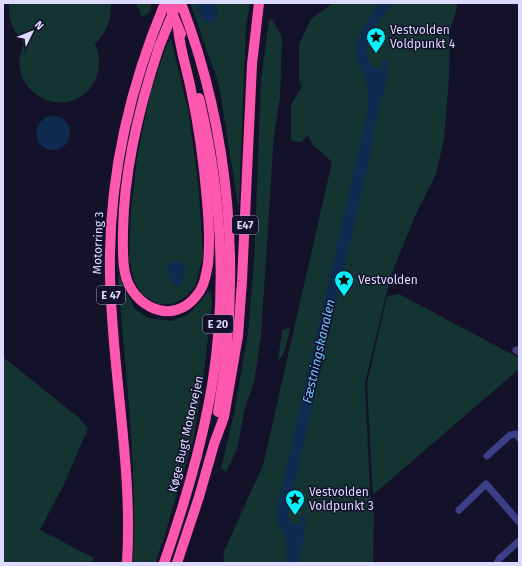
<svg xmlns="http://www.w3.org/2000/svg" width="522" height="566" viewBox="0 0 522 566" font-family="'Fira Sans',sans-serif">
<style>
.green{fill:#143431}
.water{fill:#0f2b4f}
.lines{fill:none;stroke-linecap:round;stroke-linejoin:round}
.minor{stroke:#3d3e88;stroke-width:7}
.highway{stroke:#fd57b0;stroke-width:10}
.highway-bridge{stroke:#fd57b0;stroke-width:10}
.labels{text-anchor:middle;stroke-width:3;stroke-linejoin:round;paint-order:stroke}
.shield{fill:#14112a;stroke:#a09ebf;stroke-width:1}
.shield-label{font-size:11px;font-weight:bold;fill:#dcdaff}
.poi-label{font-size:12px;fill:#dcdaff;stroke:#14112a;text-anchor:start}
.street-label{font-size:12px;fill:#dcdaff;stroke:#14112a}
.water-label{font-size:13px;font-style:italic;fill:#69c2fd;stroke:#14112a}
</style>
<rect width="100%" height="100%" fill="#14112a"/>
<!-- green -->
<g class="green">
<path d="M 9,3 L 111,3 C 112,19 106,33 95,44 C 100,56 101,69 95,80 C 72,127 1,93 24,43 C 13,32 8,19 9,3 Z"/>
<path d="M 136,3 L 152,3 L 149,13 L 142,17 Z"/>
<path d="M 190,3 L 198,3 L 197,7 L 206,22 L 212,23 L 217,18 L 218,14 L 213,3 L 250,3 L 246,27 L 239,203 L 238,205 L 219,85 Z"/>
<path d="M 333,3 L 458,3 L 450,31 L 449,78 L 444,139 L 436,174 L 415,216 L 391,275 L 365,383 L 370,493 L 374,514 L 373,563 L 225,563 L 223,554 L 263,465 L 332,162 L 313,145 L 308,135 L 301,142 L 291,141 L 291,105 L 302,86 L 299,80 L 299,44 L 311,19 Z"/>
<path d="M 272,19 L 282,37 L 280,98 L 274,135 L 261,336 L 254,383 L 245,408 L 237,449 L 226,472 L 221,468 L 234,414 L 248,332 L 254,262 L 261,79 L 269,20 Z"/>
<path d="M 171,39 L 189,114 L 199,191 L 203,257 L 195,286 L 185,298 L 171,304 L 157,304 L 142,294 L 134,280 L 129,258 L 131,211 L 137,158 L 150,94 L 167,44 Z"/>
<path d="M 120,274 L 123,287 L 135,309 L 148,318 L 172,321 L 190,313 L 210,290 L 212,302 L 203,381 L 194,437 L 164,538 L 155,563 L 133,563 C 138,468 125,372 118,278 Z"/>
<path d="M 399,294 L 519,358 L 519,369 L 373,495 L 367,384 L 387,296 Z"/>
<path d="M 289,328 L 290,330 C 287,341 286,354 278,361 L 282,330 Z"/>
<path d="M 3,357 L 79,418 L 88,429 L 64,484 L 40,530 L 94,558 L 92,563 L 3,563 Z"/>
</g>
<!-- water -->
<g class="water">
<path d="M 198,3 L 213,3 L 218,14 L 217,18 L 212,23 L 206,23 C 201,17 195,11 198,3 Z"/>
<path d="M 380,3 L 392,3 C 382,19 356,47 372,65 C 375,67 376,69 380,70 L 383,60 L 389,59 L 386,82 L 373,133 L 374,139 L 288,513 L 289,521 L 295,524 L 299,524 L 301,516 L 306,516 C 306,532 302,547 298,563 L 286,563 L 287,551 L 285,536 L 277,522 L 277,511 L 279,499 L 368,109 C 368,99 368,90 366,81 C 362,69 354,59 356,46 C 357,32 372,15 380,3 Z"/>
<circle cx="53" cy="133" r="17"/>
<path d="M 177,261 L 185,266 L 186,271 L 180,287 L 175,286 C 168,277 160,266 177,261 Z"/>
</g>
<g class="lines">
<!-- minor -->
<g class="minor">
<path d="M 516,350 L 519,352"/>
<path d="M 487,456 L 510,435 L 516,434 L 519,438"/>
<path d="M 459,510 L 486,484 L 519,522"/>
<path d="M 497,563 L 499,559 L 519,541"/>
</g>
<!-- highway -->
<g class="highway">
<path d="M 168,3 L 181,34"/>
<path d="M 181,3 C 231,133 242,275 218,412"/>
<path d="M 159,47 C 139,107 124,168 123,231 C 123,244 122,259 125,273 C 132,307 173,327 197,295 C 204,287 206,275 208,264 C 210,243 209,222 207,201 C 204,164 199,127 191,90 C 187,69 180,50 178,28"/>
<path d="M 127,563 C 133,467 112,372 110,276 C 108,181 128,91 165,3"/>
<path d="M 164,563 C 185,503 203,442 213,379 C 227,286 221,190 199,98"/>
<path d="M 177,563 L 199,497 L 214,444 L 224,417 L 238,336 L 242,281 L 252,64 L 259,3"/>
</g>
<!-- highway-bridge -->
<path class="highway-bridge" d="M 159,47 L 177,3"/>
</g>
<!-- icons -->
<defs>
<symbol id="sight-pin" viewBox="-11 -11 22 30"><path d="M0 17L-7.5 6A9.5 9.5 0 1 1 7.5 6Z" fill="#09f2fc" stroke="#14112a"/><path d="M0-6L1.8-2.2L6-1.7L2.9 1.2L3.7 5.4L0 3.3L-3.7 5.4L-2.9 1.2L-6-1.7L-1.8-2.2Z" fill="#111"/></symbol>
</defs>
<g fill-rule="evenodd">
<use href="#sight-pin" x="365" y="26" width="22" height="30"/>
<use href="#sight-pin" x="333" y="269" width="22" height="30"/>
<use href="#sight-pin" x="284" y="488" width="22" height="30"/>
</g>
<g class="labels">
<!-- shield labels -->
<g class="shield">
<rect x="232" y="216" width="26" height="18" rx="3"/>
<rect x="97" y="286" width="28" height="18" rx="3"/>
<rect x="203" y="315" width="30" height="18" rx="3"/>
</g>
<g class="shield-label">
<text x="245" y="229">E47</text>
<text x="111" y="299">E 47</text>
<text x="218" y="328">E 20</text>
</g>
<!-- poi labels -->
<g class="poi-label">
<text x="390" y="34">Vestvolden<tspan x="390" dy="14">Voldpunkt 4</tspan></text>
<text x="358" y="284">Vestvolden</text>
<text x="309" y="496">Vestvolden<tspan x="309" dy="14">Voldpunkt 3</tspan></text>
</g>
<!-- street labels -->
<g class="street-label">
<text transform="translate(98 243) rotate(-88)" y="4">Motorring 3</text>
<text transform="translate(186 434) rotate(-77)" y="4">Køge Bugt Motorvejen</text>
</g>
<!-- water labels -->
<g class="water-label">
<text transform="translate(318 351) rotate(-77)" y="5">Fæstningskanalen</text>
</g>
</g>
<!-- border -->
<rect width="522" height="566" fill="none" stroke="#dcdaff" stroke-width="8"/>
<!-- north arrow -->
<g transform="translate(32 32) rotate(47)" stroke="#14112a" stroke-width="3" paint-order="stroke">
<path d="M0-3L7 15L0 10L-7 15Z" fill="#dcdaff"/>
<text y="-6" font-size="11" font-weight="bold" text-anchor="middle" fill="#dcdaff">N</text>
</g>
</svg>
